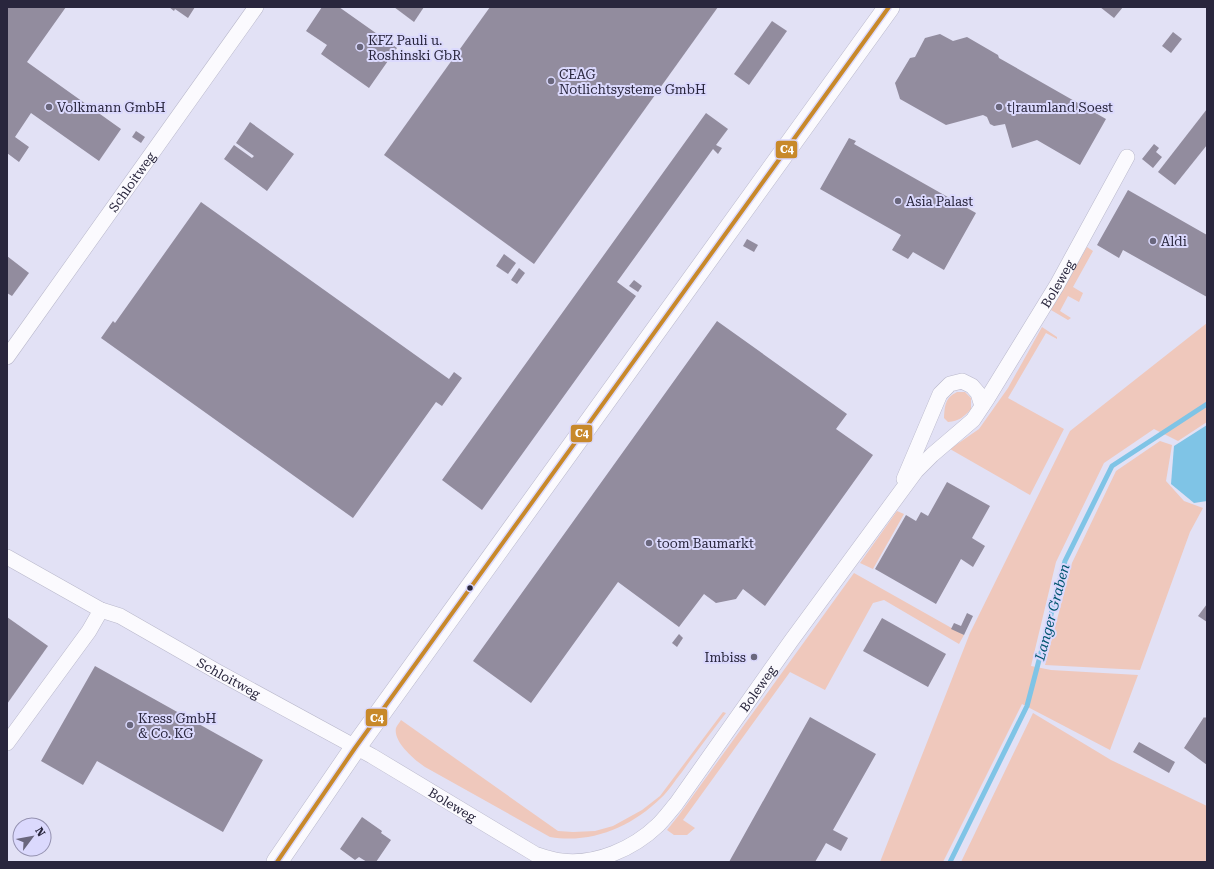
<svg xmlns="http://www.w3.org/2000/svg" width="1214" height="869" viewBox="0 0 1214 869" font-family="'Roboto Serif',serif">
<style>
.green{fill:#efc8bc}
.water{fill:#7fc4e6}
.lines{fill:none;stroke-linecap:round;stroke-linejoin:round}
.stream{stroke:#7fc4e6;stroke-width:5}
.building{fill:#928c9e}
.minor-casing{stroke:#b9b8cb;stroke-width:16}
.secondary-casing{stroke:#b9b8cb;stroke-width:22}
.minor{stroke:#fbfafe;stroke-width:15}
.secondary{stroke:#fbfafe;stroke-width:21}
.bus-1-casing{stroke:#dbd9fd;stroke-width:7}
.bus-1{stroke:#c8892a;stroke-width:4}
.poi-dot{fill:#6a677d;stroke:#dbd9fd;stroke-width:1.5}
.bus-dot{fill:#29263d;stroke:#dbd9fd;stroke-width:1.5}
.labels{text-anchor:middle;stroke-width:4;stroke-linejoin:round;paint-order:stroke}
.poi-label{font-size:13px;fill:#29263d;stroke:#dbd9fd;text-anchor:start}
.street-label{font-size:13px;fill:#29263d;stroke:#dbd9fd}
.water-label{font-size:14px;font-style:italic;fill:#005570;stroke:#dbd9fd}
.line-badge{stroke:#dbd9fd;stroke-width:1.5}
.badge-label{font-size:11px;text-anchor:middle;font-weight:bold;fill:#fff}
</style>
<rect width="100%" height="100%" fill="#e2e1f5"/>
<!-- green -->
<g class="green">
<path d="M 1087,247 L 1093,251 L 1073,287 L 1083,293 L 1079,302 L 1068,296 L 1060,311 L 1071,318 L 1068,320 L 1051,310 Z"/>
<path d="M 1207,323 L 1207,422 L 1178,441 L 1154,429 L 1104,463 L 1056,562 L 1031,666 L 1051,670 L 1138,675 L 1110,750 L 1022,704 L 943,862 L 880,862 L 970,633 L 1070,431 Z"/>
<path d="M 1042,327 L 1057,337 L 1057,339 L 1046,333 L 1008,398 L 1064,429 L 1030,495 L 950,449 L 979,429 L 1008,388 Z"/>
<path d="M 957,392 L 965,392 L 971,398 L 971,409 C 964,417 959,421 948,422 L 944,418 C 945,405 945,398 957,392 Z"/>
<path d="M 1160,441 L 1172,445 L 1166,481 L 1184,501 L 1203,508 L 1190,532 L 1140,670 L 1045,665 L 1072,563 L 1116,471 Z"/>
<path d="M 897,511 L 904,514 L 873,569 L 860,563 Z"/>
<path d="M 854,573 L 964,635 L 959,644 L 884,600 L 873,603 L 825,690 L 790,672 L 683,820 L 695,828 L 687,835 L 674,835 L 667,830 L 679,815 Z"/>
<path d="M 723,712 L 726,713 C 711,733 696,752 682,772 C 675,780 669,791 661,798 C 631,827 592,844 550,837 L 425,767 C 415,760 393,742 396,728 C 397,725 400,722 401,720 L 558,831 L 573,832 L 595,831 L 613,826 L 642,810 L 660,796 Z"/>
<path d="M 1033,713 L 1111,760 L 1207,806 L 1207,862 L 961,862 Z"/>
</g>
<!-- water -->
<path class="water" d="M 1207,425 L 1207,501 L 1194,503 L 1171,484 L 1174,446 Z"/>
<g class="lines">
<!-- stream -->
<path class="stream" d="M 950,862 L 1027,706 L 1065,561 L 1112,466 L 1207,404"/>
</g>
<!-- building -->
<g class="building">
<path d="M 7,7 L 66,7 L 27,62 L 121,129 L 99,161 L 31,113 L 15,137 L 29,147 L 19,162 L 7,153 Z"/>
<path d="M 169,7 L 195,7 L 188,18 L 175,9 L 174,11 Z"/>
<path d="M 322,7 L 339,7 L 397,48 L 369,88 L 321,54 L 327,45 L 306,31 Z"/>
<path d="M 394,7 L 424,7 L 414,22 Z"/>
<path d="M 490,7 L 718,7 L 534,264 L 384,155 Z"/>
<path d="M 1100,7 L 1123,7 L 1114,18 Z"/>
<path d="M 772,21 L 787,31 L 749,85 L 734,74 Z"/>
<path d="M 1173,32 L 1182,39 L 1171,53 L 1162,46 Z"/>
<path d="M 940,34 L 953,41 L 967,37 L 998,55 L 999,58 L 1106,119 L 1080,165 L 1037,140 L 1012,148 L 1005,124 L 994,126 L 990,124 L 987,117 L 983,115 L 946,125 L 900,99 L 895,83 L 910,58 L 915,57 L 925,38 Z"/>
<path d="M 1207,109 L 1207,145 L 1175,185 L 1158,172 Z"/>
<path d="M 706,113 L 728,129 L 716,145 L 722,148 L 718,154 L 713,149 L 617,282 L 636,296 L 482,510 L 442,480 Z"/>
<path d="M 250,122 L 294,154 L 267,191 L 224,159 L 234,145 L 252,158 L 254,156 L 236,143 Z"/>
<path d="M 136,131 L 145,137 L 141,143 L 132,137 Z"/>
<path d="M 849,138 L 856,141 L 854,144 L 976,213 L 944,270 L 913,252 L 908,259 L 892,250 L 901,235 L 820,189 Z"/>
<path d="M 1154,144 L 1159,148 L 1156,152 L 1162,157 L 1153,168 L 1142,159 Z"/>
<path d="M 1128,190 L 1207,235 L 1207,297 L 1123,250 L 1119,258 L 1097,245 Z"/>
<path d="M 201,202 L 449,379 L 454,372 L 462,378 L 442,406 L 436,402 L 353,518 L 101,338 L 113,321 L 115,323 Z"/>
<path d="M 747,239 L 758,245 L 754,252 L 743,246 Z"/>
<path d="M 504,254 L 516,263 L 508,274 L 496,266 Z"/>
<path d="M 7,256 L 29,273 L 12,296 L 7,293 Z"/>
<path d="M 519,268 L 525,273 L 517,284 L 511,280 Z"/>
<path d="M 634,280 L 642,286 L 638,292 L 629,286 Z"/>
<path d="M 717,321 L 847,414 L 836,429 L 873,455 L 765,606 L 743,589 L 736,599 L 716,603 L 704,594 L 679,627 L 618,582 L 531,703 L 473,661 Z"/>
<path d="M 947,482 L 990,506 L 972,538 L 985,546 L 973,567 L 961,559 L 936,604 L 875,569 L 906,515 L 916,521 L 921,512 L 928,516 Z"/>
<path d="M 1207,604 L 1207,622 L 1198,616 Z"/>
<path d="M 967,613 L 973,616 L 964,635 L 951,629 L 954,623 L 961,626 Z"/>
<path d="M 7,617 L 48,646 L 7,704 Z"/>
<path d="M 882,618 L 946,654 L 928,687 L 863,651 Z"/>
<path d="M 679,634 L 683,638 L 677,647 L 672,643 Z"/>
<path d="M 95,666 L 263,760 L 223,832 L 97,761 L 83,785 L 41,761 Z"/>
<path d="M 1207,716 L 1207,765 L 1184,748 L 1204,717 L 1205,718 Z"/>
<path d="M 810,717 L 876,754 L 833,830 L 848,838 L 841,851 L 826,843 L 815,862 L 729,862 Z"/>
<path d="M 1139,742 L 1175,762 L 1169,773 L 1133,752 Z"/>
<path d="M 362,817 L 382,831 L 381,833 L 391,840 L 376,862 L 367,862 L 359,857 L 355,860 L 340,849 Z"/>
</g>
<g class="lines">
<defs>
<g id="minor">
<path id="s1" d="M 7,357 L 256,7"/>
<path d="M 904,479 L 940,394 L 950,384 L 962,381 L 972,386 L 978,393 L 982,406"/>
<path id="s2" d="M 7,557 L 101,610 L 120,616 L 216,671 L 372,756 L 535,854 C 544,857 552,860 562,861 C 596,865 633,849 658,825 C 664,819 670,811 676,804 L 791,641 L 916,471 L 932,455 L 973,420 L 987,399 L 1057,285 L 1127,157"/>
<path d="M 7,743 L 89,631 L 101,610"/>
</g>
<path id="secondary" d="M 277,862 L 355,748 L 889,7"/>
</defs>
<!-- minor casing -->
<use href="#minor" class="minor-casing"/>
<!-- secondary casing -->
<use href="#secondary" class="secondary-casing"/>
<!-- minor -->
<use href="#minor" class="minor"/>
<!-- secondary -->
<use href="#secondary" class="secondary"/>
<defs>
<path id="bus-1" d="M 277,862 L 355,748 L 889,7"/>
</defs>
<!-- bus-1 casing -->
<use href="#bus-1" class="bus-1-casing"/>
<!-- bus-1 -->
<use href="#bus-1" class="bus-1"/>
</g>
<!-- markers -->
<g class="poi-dot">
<circle cx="360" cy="47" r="4"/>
<circle cx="551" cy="81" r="4"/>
<circle cx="49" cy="107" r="4"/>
<circle cx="999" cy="107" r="4"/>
<circle cx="898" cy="201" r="4"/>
<circle cx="1153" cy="241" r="4"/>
<circle cx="649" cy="543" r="4"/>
<circle cx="754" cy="657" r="4"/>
<circle cx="130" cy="725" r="4"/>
</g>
<circle class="bus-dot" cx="470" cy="588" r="3.5"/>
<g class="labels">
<!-- poi labels -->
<g class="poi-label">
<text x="368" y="45">KFZ Pauli u.<tspan x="368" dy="15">Roshinski GbR</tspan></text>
<text x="559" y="79">CEAG<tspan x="559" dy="15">Notlichtsysteme GmbH</tspan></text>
<text x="57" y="112">Volkmann GmbH</text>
<text x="1007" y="112">t|raumland Soest</text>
<text x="906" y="206">Asia Palast</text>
<text x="1161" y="246">Aldi</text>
<text x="657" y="548">toom Baumarkt</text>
<text x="746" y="662" text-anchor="end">Imbiss</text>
<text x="138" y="723">Kress GmbH<tspan x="138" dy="15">&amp; Co. KG</tspan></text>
</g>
<!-- street labels -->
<g class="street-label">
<text dy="5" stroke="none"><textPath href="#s1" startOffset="215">Schloitweg</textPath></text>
<text dy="5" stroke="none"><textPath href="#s2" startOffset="1415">Boleweg</textPath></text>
<text dy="5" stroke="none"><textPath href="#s2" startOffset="253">Schloitweg</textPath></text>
<text dy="5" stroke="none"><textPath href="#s2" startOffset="909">Boleweg</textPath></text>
<text dy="5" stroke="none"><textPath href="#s2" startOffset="510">Boleweg</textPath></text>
</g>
<!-- water labels -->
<g class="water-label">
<text transform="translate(1052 612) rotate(-75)" y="5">Langer Graben</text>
</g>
</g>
<g class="line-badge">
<rect x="775" y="140" width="23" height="19" rx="4" fill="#c8892a"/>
<rect x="570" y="424" width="23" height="19" rx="4" fill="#c8892a"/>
<rect x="365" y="708" width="23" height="19" rx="4" fill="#c8892a"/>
</g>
<g class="badge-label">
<text x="787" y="153">C4</text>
<text x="582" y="437">C4</text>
<text x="377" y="722">C4</text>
</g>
<!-- border -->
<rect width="1214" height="869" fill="none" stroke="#29263d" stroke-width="16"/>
<!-- north arrow -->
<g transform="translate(32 837) rotate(58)"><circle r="19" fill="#dbd9fd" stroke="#9491b0"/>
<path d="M0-3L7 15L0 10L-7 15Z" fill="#6a677d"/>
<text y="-6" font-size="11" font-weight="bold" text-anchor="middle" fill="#29263d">N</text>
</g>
</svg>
